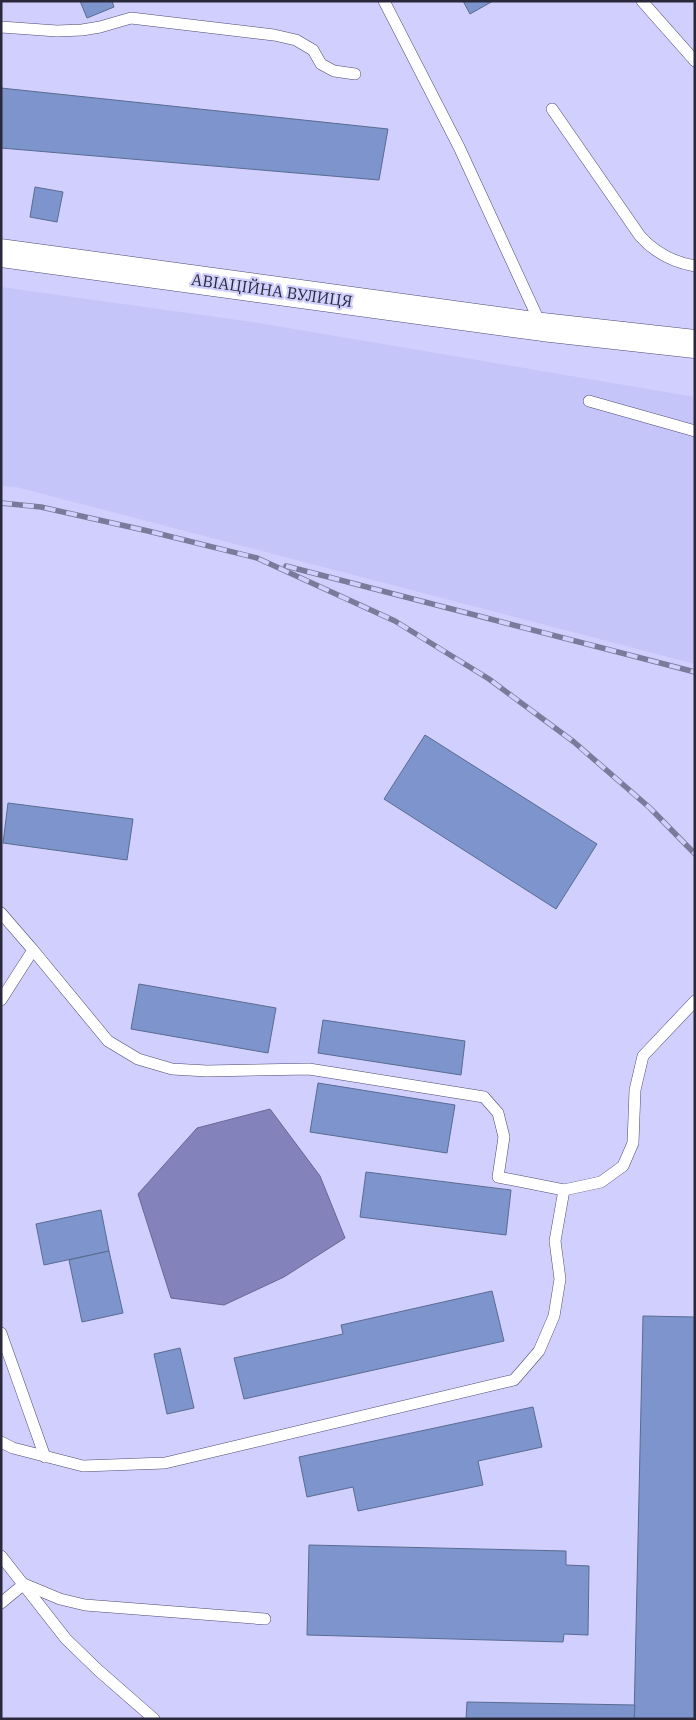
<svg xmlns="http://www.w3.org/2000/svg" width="696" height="1720" viewBox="0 0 696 1720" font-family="'IBM Plex Serif',serif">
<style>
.built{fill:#c6c5fa}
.water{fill:#8482bb;stroke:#696795}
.building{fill:#7d95cc;stroke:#5a6b91}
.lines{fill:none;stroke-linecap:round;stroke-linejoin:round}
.service-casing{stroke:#4d4b72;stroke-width:12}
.tertiary-casing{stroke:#4d4b72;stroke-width:29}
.service{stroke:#fff;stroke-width:11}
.tertiary{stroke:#fff;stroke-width:28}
.rail-casing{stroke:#7b7a9a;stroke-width:5.5}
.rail{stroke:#d0cffd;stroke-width:4;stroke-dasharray:11;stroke-linecap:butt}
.labels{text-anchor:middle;stroke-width:4.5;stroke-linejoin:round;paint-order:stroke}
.street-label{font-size:16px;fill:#2a293b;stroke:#d0cffd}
</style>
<rect width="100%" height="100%" fill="#d0cffd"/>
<!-- built -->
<path class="built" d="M 1,287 L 259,323 L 695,397 L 695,664 L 16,487 L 1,486 Z"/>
<!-- water -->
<path class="water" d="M 270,1109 L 320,1176 L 345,1238 L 284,1277 L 224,1305 L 171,1298 L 138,1194 L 197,1128 Z"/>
<!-- building -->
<g class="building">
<path d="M 80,1 L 112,1 L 114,7 L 87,18 Z"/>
<path d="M 463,1 L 493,1 L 470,14 Z"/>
<path d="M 1,88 L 388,129 L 379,180 L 1,148 Z"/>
<path d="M 35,187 L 63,192 L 57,222 L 30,217 Z"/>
<path d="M 425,735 L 597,844 L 556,909 L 384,799 Z"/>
<path d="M 8,803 L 133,819 L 127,860 L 3,843 Z"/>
<path d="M 139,984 L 276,1008 L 268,1053 L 131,1029 Z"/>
<path d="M 323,1020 L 465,1041 L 461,1075 L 318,1053 Z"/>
<path d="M 318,1083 L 455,1105 L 447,1153 L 310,1132 Z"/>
<path d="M 366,1172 L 511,1190 L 506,1235 L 360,1217 Z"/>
<path d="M 101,1210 L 109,1251 L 44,1265 L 36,1224 Z"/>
<path d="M 109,1251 L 123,1313 L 82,1322 L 69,1260 Z"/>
<path d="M 492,1291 L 504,1341 L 244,1399 L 234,1358 L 343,1334 L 341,1325 Z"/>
<path d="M 643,1316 L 695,1317 L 695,1719 L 634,1719 Z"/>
<path d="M 180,1348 L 194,1408 L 167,1414 L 154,1354 Z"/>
<path d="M 533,1407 L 542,1447 L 478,1461 L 483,1485 L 358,1511 L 353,1487 L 307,1497 L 299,1457 Z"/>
<path d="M 309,1545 L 566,1551 L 566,1565 L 589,1566 L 588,1635 L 564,1634 L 563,1642 L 307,1635 Z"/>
<path d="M 467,1702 L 635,1705 L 634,1719 L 466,1719 Z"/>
</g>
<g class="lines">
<defs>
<g id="service">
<path d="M 384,1 L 459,147 L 541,325"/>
<path d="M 642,1 L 695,61"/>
<path d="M 1,27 L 57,31 L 82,30 L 100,27 L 131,18 L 274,35 L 296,40 L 313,50 L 321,64 L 334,71 L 355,74"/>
<path d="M 552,109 L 640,236 C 655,253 672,262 695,266"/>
<path d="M 589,401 L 695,431"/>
<path d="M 1,913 L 33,950 L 1,1000"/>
<path d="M 33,950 L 108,1041 L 138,1059 L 172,1069 L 207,1071 L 309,1069 L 484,1097 L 498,1113 L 504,1137 L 498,1177 L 564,1190"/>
<path d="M 1,1333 L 45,1457"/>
<path d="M 1,1442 L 13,1448 L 83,1466 L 165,1463 L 514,1380 L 539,1351 L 554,1316 L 560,1279 L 555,1241 L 564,1190 L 601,1182 L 623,1166 L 633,1143 L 635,1090 L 643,1056 L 695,1001"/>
<path d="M 1,1556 L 66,1639 L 98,1670 L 154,1719"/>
<path d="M 1,1603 L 24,1584 L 60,1599 L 85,1605 L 265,1619"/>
</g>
<path id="tertiary" d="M 1,253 L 542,327 L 695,344"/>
</defs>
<!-- service casing -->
<use href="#service" class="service-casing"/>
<!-- tertiary casing -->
<use href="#tertiary" class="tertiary-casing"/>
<!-- service -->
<use href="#service" class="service"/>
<!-- tertiary -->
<use href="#tertiary" class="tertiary"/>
<defs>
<g id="rail">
<path d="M 1,503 L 41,507 L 148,531 L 257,558 L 395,621 L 489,679 L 574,742 L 650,808 L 695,854"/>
<path d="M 286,566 L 695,672"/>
</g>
</defs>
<!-- rail casing -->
<use href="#rail" class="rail-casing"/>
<!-- rail -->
<use href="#rail" class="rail"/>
</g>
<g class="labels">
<!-- street labels -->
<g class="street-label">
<text transform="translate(272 290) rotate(8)" y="6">АВІАЦІЙНА ВУЛИЦЯ</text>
</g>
</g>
<!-- border -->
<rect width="696" height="1720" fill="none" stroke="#2a293b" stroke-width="5"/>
</svg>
